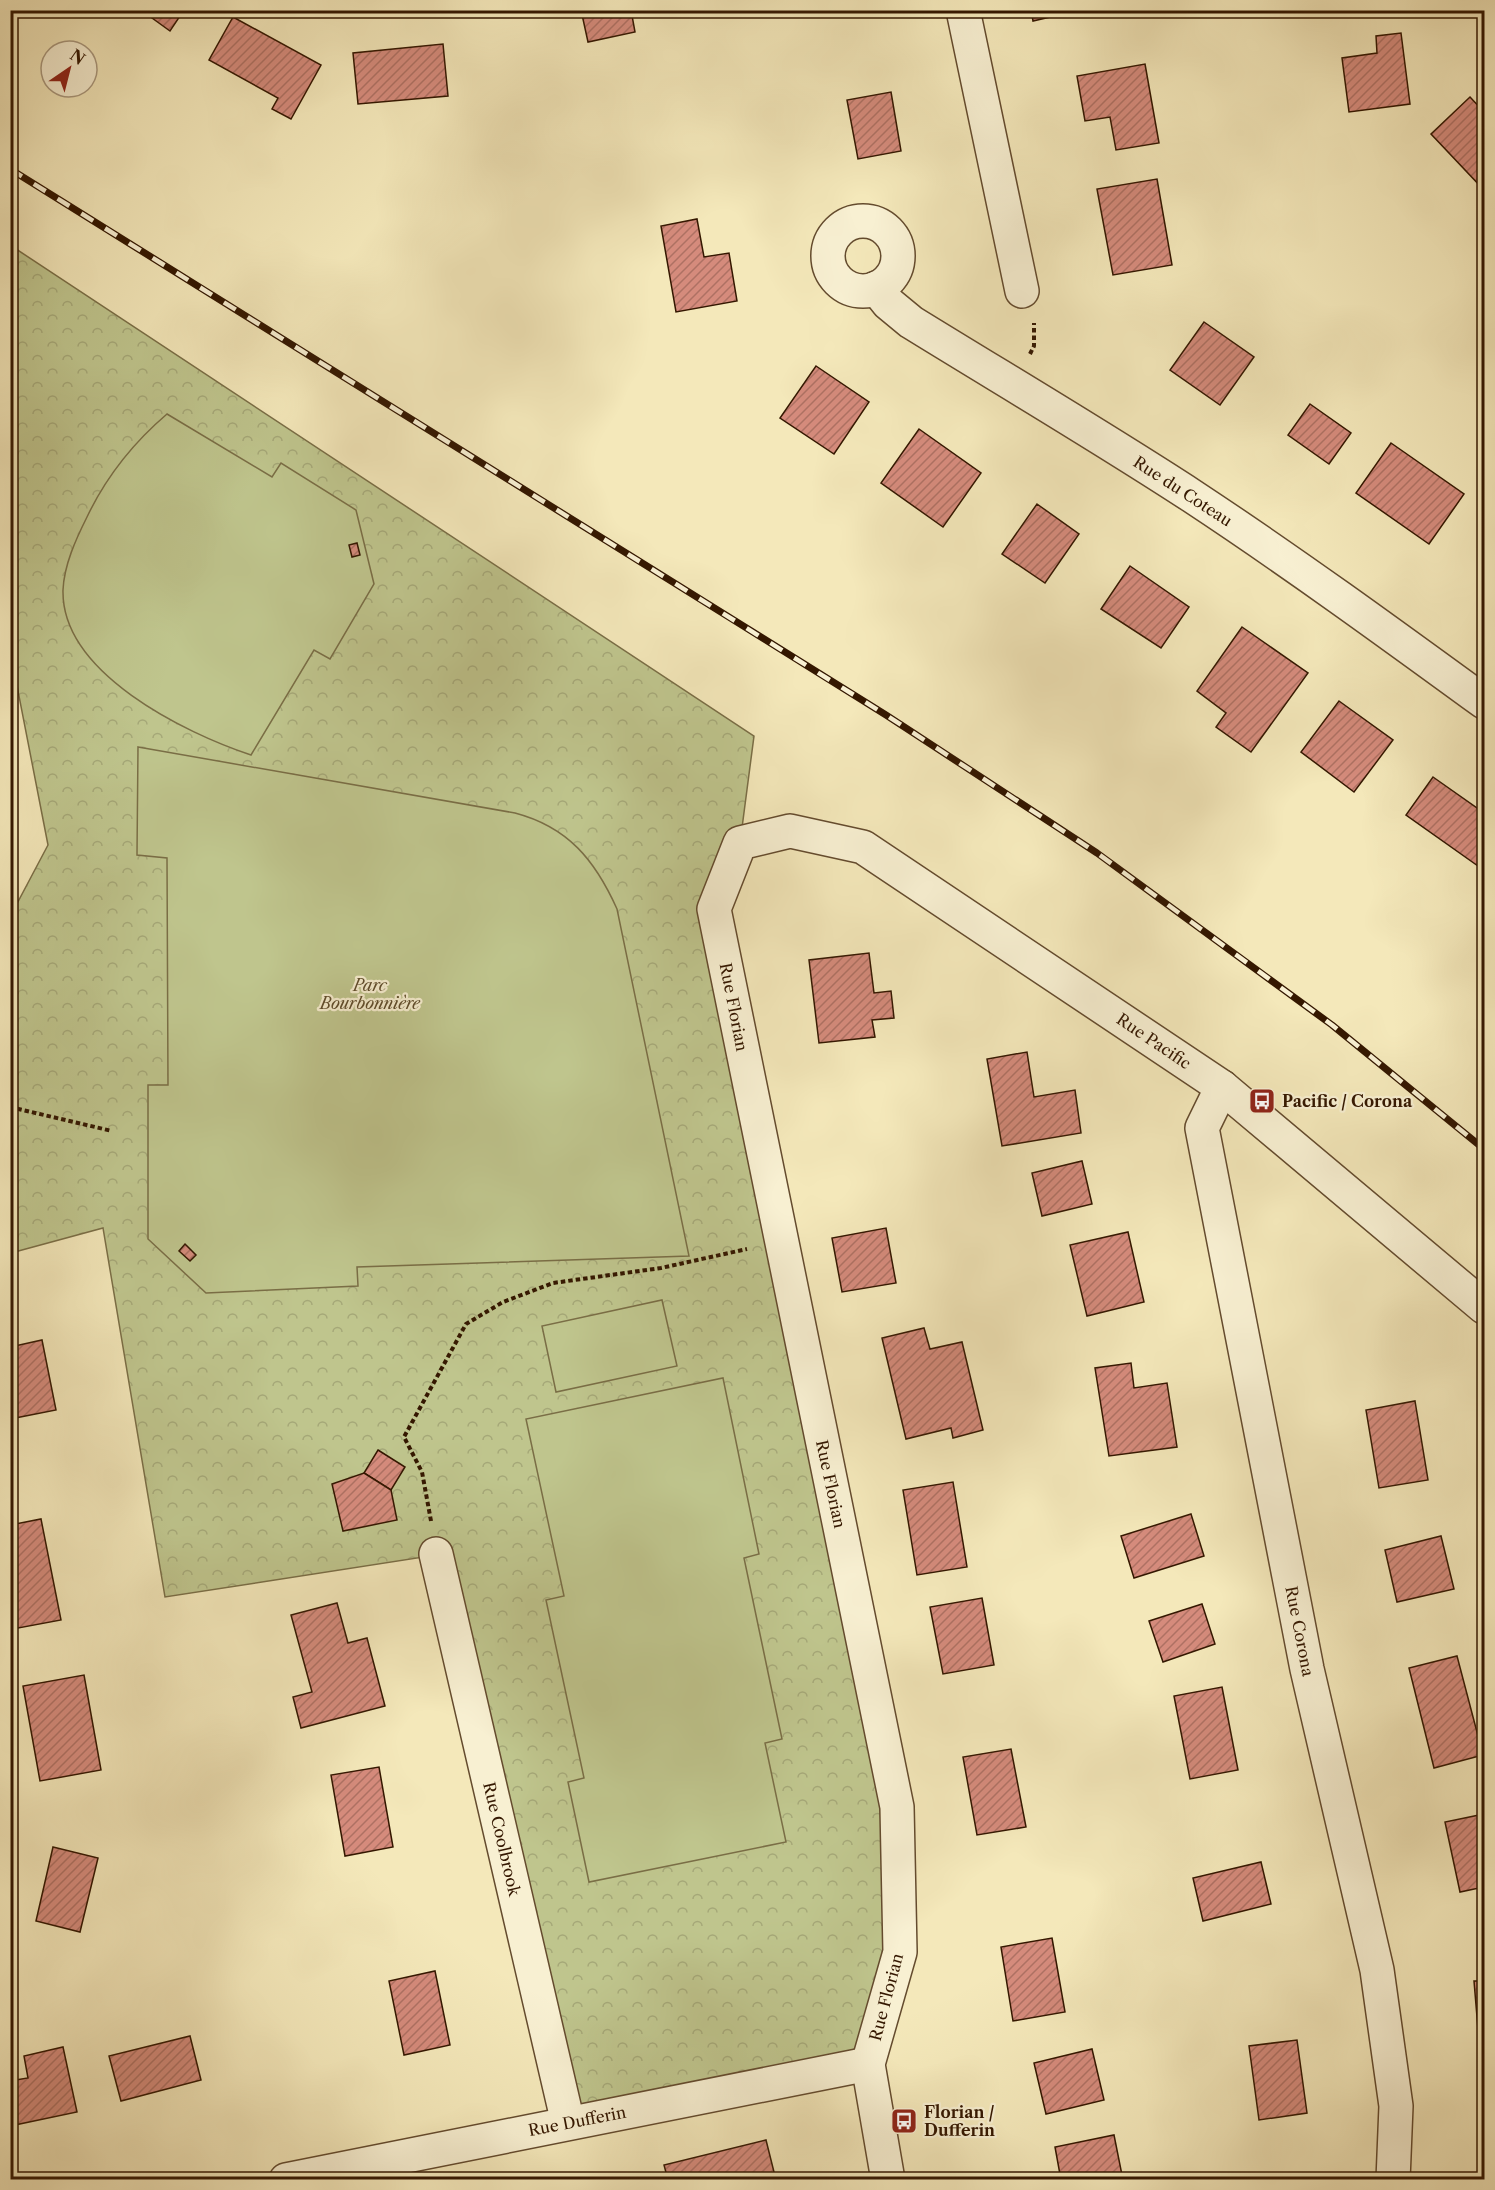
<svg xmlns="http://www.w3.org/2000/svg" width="1495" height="2190" viewBox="0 0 1495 2190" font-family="'Libre Caslon Text',serif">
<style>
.forest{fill:url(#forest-crowns);stroke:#7a6e46;stroke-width:1.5}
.pitch{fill:#bfc58d;stroke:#7a6e46;stroke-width:1.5}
.building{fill:url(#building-hatch);stroke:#341700;stroke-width:1.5}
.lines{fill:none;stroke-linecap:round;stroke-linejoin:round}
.minor-casing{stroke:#644b2e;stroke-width:36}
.path{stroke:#341700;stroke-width:4;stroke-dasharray:4.5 3;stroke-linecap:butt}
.minor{stroke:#f8f0d2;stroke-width:33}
.rail-casing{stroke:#341700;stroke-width:7}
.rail{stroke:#f8f0d2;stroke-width:4.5;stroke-dasharray:14;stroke-linecap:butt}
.labels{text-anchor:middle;stroke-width:4.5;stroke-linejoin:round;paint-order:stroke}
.street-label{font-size:16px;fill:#341700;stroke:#f8f0d2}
.park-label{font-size:16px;font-style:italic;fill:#5e4b2a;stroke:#f8f0d2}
.poi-label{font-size:16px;font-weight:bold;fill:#341700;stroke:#f8f0d2;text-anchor:start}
</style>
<defs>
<pattern id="forest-crowns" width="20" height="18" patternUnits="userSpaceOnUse" patternTransform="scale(1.5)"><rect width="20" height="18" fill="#bfc58d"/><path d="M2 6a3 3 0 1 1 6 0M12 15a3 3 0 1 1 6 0" fill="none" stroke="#a5a878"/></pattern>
<pattern id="building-hatch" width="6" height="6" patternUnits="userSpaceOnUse" patternTransform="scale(1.5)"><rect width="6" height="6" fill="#d58b7c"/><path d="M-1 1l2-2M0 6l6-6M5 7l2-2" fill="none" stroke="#ae7163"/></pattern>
</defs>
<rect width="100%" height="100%" fill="#f4e8ba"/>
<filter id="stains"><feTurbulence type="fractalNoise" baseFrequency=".00333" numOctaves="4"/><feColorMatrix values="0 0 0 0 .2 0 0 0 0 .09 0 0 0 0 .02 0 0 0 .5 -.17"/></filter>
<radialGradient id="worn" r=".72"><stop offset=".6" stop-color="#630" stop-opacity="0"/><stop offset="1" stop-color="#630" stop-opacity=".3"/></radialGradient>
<!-- forest -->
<path class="forest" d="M 10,245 L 754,736 L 740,843 L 714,909 L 897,1807 L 900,1952 L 868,2064 L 568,2123 L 436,1555 L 165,1597 L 103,1228 L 11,1253 L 11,915 L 48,845 L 11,655 Z"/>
<!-- pitch -->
<g class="pitch">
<path d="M 167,414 L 272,477 L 281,463 L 356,510 L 374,584 L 330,659 L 314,650 L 251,755 C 185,733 61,673 63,590 C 64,565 76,539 87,517 C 106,477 133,443 167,414 Z"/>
<path d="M 138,747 L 515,813 C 568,827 595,860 617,909 L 689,1256 L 357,1267 L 358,1286 L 206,1293 L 148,1239 L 148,1085 L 168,1085 L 167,858 L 137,855 Z"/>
<path d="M 662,1300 L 677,1366 L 556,1392 L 542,1326 Z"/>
<path d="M 723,1378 L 759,1554 L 744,1558 L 782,1739 L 765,1743 L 786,1842 L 589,1882 L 568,1782 L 584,1778 L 546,1600 L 564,1596 L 526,1419 Z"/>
</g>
<!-- building -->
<g class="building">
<path d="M 141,10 L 184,10 L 170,31 Z"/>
<path d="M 581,10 L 631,10 L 635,32 L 588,42 Z"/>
<path d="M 1031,10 L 1080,10 L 1033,21 Z"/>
<path d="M 233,17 L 321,65 L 291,119 L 272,109 L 278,98 L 209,60 Z"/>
<path d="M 1401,33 L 1410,104 L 1349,112 L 1342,58 L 1377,53 L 1376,36 Z"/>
<path d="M 443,44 L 448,96 L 358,104 L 353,53 Z"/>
<path d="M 1145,64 L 1159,143 L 1116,150 L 1110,117 L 1085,121 L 1077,76 Z"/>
<path d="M 891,92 L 901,151 L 858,159 L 847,100 Z"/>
<path d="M 1470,97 L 1484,112 L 1484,190 L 1431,134 Z"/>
<path d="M 1157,179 L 1172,265 L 1113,275 L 1097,189 Z"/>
<path d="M 697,219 L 704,257 L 729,253 L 737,301 L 676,312 L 661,226 Z"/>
<path d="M 1204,322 L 1254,357 L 1220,405 L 1170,370 Z"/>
<path d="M 816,366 L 869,402 L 834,454 L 780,418 Z"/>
<path d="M 1310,404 L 1351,433 L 1329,464 L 1288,435 Z"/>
<path d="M 919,429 L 981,473 L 943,527 L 881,483 Z"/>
<path d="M 1391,443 L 1464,494 L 1429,544 L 1356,493 Z"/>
<path d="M 1037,504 L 1079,534 L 1045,583 L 1002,554 Z"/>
<path d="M 357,543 L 360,555 L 352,557 L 349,545 Z"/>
<path d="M 1130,566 L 1189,607 L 1161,648 L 1101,609 Z"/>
<path d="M 1242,627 L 1308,673 L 1251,752 L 1216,727 L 1226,713 L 1197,691 Z"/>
<path d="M 1339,701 L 1393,740 L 1354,792 L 1301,752 Z"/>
<path d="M 1433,777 L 1484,813 L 1484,857 L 1478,866 L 1406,815 Z"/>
<path d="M 869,953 L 874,993 L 891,991 L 894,1018 L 872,1020 L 875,1037 L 819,1043 L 809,960 Z"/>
<path d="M 1027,1052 L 1034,1097 L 1075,1090 L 1081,1133 L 1002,1146 L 987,1059 Z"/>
<path d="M 1082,1161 L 1092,1204 L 1042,1216 L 1032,1173 Z"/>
<path d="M 886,1228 L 896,1283 L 842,1292 L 832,1238 Z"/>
<path d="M 1128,1232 L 1144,1302 L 1087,1316 L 1070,1245 Z"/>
<path d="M 185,1244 L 196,1255 L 190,1261 L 179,1251 Z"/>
<path d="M 924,1328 L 930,1349 L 962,1342 L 983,1430 L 953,1438 L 951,1428 L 906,1439 L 882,1338 Z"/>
<path d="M 42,1340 L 56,1410 L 10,1419 L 10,1347 Z"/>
<path d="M 1131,1363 L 1134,1388 L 1167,1383 L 1177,1447 L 1109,1456 L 1095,1368 Z"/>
<path d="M 1415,1401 L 1428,1480 L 1379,1488 L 1366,1410 Z"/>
<path d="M 378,1450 L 405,1467 L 391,1490 L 364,1473 Z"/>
<path d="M 364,1473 L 391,1490 L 397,1520 L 343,1531 L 332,1484 Z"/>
<path d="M 953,1482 L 967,1567 L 917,1575 L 903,1490 Z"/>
<path d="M 1191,1514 L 1204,1556 L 1134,1578 L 1121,1536 Z"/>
<path d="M 41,1519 L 61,1620 L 13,1629 L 10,1616 L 10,1525 Z"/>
<path d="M 1441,1536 L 1454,1589 L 1397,1602 L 1385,1550 Z"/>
<path d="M 982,1598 L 994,1665 L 943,1674 L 930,1607 Z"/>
<path d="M 337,1603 L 348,1643 L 367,1638 L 385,1706 L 301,1728 L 293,1697 L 312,1692 L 291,1615 Z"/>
<path d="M 1202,1604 L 1215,1644 L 1163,1662 L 1149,1621 Z"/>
<path d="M 1457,1656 L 1483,1755 L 1434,1768 L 1409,1668 Z"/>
<path d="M 84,1675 L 101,1770 L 40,1781 L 23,1686 Z"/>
<path d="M 1222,1687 L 1238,1770 L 1190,1779 L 1174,1696 Z"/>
<path d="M 1011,1749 L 1026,1827 L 977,1835 L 963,1757 Z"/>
<path d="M 379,1767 L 393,1847 L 345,1856 L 331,1775 Z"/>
<path d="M 1484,1814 L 1484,1887 L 1460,1892 L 1445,1822 Z"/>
<path d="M 53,1847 L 98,1858 L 80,1932 L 36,1921 Z"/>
<path d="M 1261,1862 L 1271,1904 L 1203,1921 L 1193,1878 Z"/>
<path d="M 1052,1938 L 1065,2012 L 1013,2021 L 1001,1947 Z"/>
<path d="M 435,1971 L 450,2045 L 404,2055 L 389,1981 Z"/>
<path d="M 1474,1981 L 1484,1981 L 1484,2101 Z"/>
<path d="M 190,2036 L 201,2080 L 121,2101 L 109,2056 Z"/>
<path d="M 1297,2040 L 1307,2113 L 1259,2120 L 1249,2046 Z"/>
<path d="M 63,2047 L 77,2112 L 10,2126 L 10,2081 L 28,2078 L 24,2056 Z"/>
<path d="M 1092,2049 L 1104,2100 L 1046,2114 L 1034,2063 Z"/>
<path d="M 1114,2135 L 1123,2180 L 1061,2180 L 1055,2147 Z"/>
<path d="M 766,2140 L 776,2180 L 668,2180 L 664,2165 Z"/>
</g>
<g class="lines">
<defs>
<g id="minor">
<path d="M 963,10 L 1022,291"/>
<circle cx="863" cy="256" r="35"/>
<path d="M 876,288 L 888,303 L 911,322 C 1005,380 1100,436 1192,496 C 1292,562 1388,632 1484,702"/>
<path d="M 1222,1087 L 1202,1128 L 1307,1669 L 1377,1970 L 1396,2106 L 1393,2180"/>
<path d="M 436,1554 L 568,2123"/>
<path d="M 286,2180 L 868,2064"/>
<path d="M 888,2180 L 868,2064 L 900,1952 L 897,1807 L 714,909 L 740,843 L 790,831 L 863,847 L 1222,1087 L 1484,1307"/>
</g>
</defs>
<!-- minor casing -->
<use href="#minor" class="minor-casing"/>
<!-- path -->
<g class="path">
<path d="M 1030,354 L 1034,346 L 1034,323"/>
<path d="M 10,1107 L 112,1131"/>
<path d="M 431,1521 L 422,1472 L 404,1437 L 466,1324 L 503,1302 L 553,1283 L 661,1268 L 747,1249"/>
</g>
<!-- minor -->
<use href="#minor" class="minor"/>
<defs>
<path id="rail" d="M 10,169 L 886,715 L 1097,853 L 1332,1025 L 1484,1149"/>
</defs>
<!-- rail casing -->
<use href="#rail" class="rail-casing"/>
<!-- rail -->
<use href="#rail" class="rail"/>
</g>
<!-- icons -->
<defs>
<symbol id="bus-square" viewBox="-11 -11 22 22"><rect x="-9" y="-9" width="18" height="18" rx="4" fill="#8f2418" stroke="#f8f0d2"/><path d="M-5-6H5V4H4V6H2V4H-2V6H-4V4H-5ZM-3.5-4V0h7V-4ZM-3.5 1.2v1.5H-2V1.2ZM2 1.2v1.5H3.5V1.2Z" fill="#fff"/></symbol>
</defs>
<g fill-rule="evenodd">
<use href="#bus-square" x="1247" y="1086" width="30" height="30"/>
<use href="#bus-square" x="889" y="2106" width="30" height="30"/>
</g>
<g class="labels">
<!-- street labels -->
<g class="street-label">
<text transform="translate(1183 491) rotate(33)" y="6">Rue du Coteau</text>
<text transform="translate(734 1007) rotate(79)" y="6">Rue Florian</text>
<text transform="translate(1154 1041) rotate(34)" y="6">Rue Pacific</text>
<text transform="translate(831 1484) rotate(78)" y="6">Rue Florian</text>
<text transform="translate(1300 1631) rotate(79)" y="6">Rue Corona</text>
<text transform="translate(502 1839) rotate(77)" y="6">Rue Coolbrook</text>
<text transform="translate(886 1997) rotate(-75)" y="6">Rue Florian</text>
<text transform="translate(577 2121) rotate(-11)" y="6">Rue Dufferin</text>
</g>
<!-- park labels -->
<g class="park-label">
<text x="370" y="991">Parc<tspan x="370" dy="18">Bourbonnière</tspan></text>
</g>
<!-- poi labels -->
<g class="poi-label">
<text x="1282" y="1107">Pacific / Corona</text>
<text x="924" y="2118">Florian /<tspan x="924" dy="18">Dufferin</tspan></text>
</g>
</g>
<!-- margin -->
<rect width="1495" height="2190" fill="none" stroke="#f4e8ba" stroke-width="36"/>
<rect x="12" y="12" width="1471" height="2166" fill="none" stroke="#341700" stroke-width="3"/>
<rect x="18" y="18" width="1459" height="2154" fill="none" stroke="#341700" stroke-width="1.5"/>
<!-- north arrow -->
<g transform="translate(69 69) rotate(35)"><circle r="28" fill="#f8f0d2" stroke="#aa997e" stroke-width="1.5"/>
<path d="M0-4.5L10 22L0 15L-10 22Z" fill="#8f2418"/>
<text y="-9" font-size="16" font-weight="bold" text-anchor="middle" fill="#341700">N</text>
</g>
<rect width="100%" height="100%" filter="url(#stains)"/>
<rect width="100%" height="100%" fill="url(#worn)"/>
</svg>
